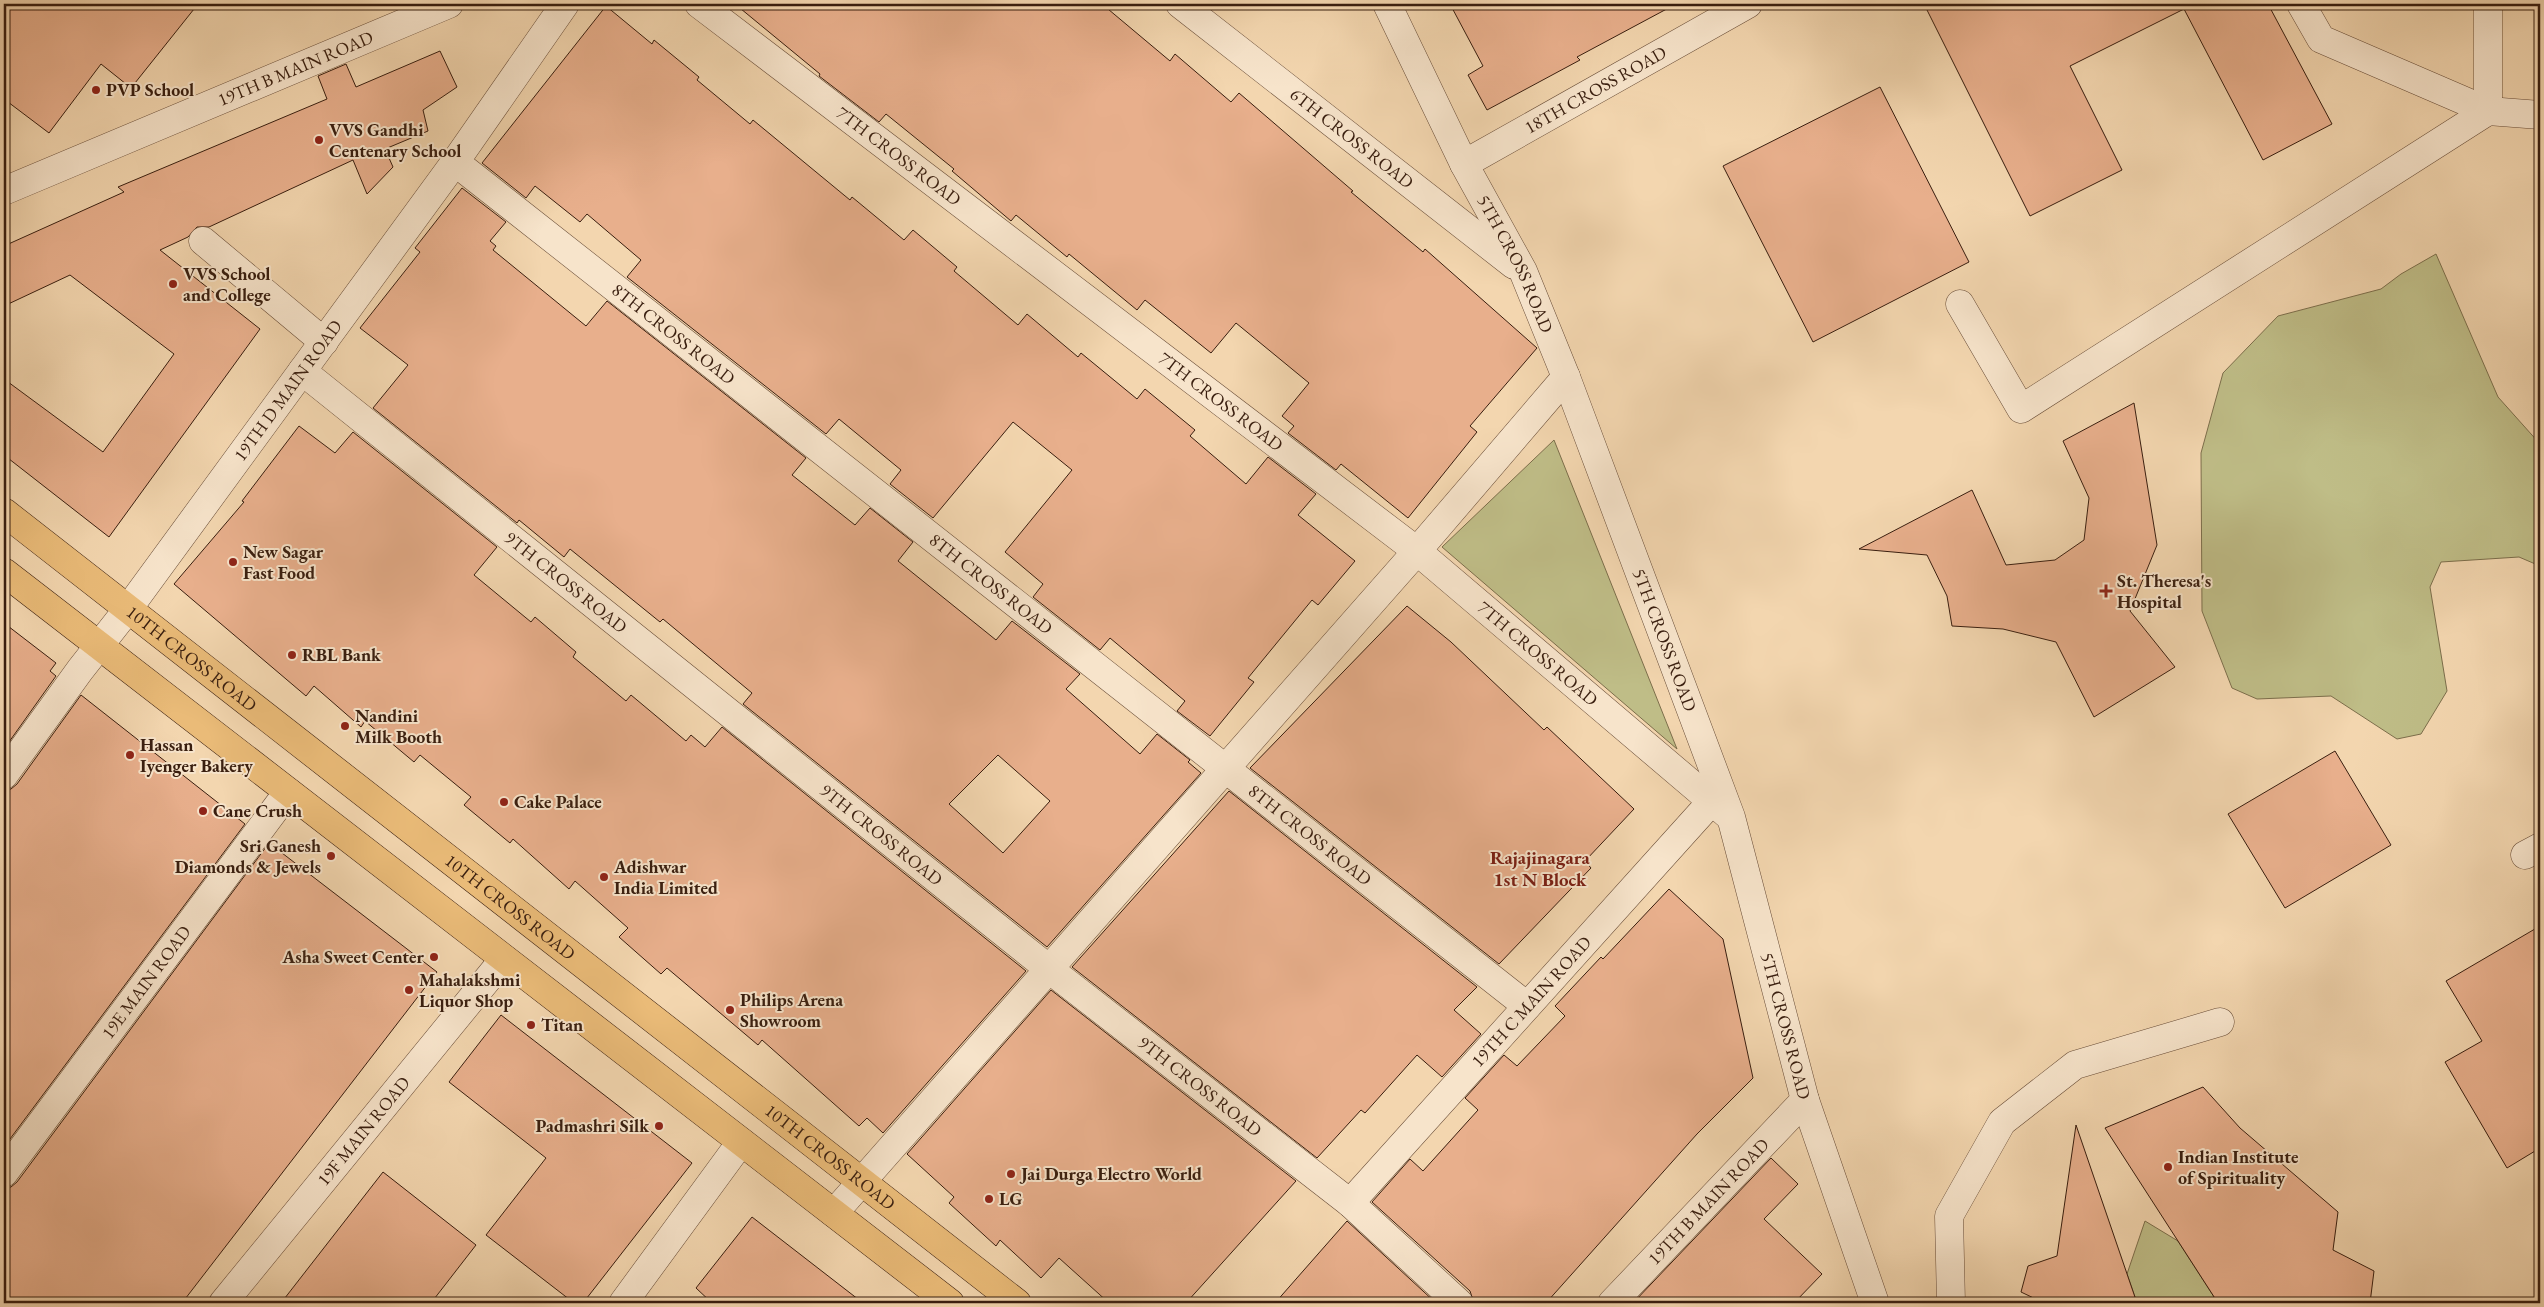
<svg xmlns="http://www.w3.org/2000/svg" width="2544" height="1307" viewBox="0 0 2544 1307" font-family="'EB Garamond',serif">
<style>
.green{fill:#bfbd87;stroke:#7c6e4b}
.building{fill:#e8af8c;stroke:#391e0f;fill-rule:evenodd}
.lines{fill:none;stroke-linecap:round;stroke-linejoin:round}
.minor-casing{stroke:#684c37;stroke-width:29}
.major-casing{stroke:#391e0f;stroke-width:29}
.minor{stroke:#f7e4cb;stroke-width:28}
.major{stroke:#eabb78;stroke-width:28}
.poi-dot{fill:#8f2418;stroke:#f7e4cb;stroke-width:2}
.labels{text-anchor:middle;stroke-width:4;stroke-linejoin:round;paint-order:stroke}
.street-label{font-size:18px;fill:#391e0f;stroke:#f7e4cb}
.poi-label{font-size:18px;font-weight:bold;fill:#391e0f;stroke:#f7e4cb;text-anchor:start}
.neighbourhood-label{font-size:19px;font-weight:bold;fill:#7a1f14;stroke:#f7e4cb}
</style>
<rect width="100%" height="100%" fill="#f3d6af"/>
<filter id="stains"><feTurbulence type="fractalNoise" baseFrequency=".004" numOctaves="4"/><feColorMatrix values="0 0 0 0 .2 0 0 0 0 .09 0 0 0 0 .02 0 0 0 .5 -.17"/></filter>
<radialGradient id="worn" r=".72"><stop offset=".6" stop-color="#630" stop-opacity="0"/><stop offset="1" stop-color="#630" stop-opacity=".3"/></radialGradient>
<!-- green -->
<g class="green">
<path d="M 2436,254 L 2498,397 L 2540,444 L 2540,566 L 2519,557 L 2441,562 L 2430,587 L 2447,691 L 2421,734 L 2397,739 L 2331,696 L 2257,699 L 2232,688 L 2202,611 L 2201,453 L 2223,373 L 2278,316 L 2381,289 L 2401,274 Z"/>
<path d="M 1554,440 L 1677,749 L 1442,547 Z"/>
<path d="M 2145,1221 L 2178,1241 L 2218,1303 L 2137,1303 L 2127,1274 Z"/>
</g>
<!-- building -->
<g class="building">
<path d="M 4,4 L 198,4 L 131,88 L 101,64 L 49,133 L 4,99 Z"/>
<path d="M 735,4 L 1102,4 L 1170,61 L 1175,54 L 1231,102 L 1239,93 L 1353,191 L 1351,192 L 1423,252 L 1425,249 L 1537,348 L 1470,426 L 1477,432 L 1408,518 L 1341,464 L 1336,470 L 1288,433 L 1294,426 L 1282,416 L 1309,383 L 1236,323 L 1211,353 L 1145,300 L 1137,310 L 1069,254 L 1067,257 L 1016,215 L 1011,221 L 952,171 L 954,169 L 886,114 L 879,122 L 819,76 L 820,74 Z"/>
<path d="M 1450,4 L 1676,4 L 1577,57 L 1580,60 L 1487,110 L 1468,75 L 1483,66 Z"/>
<path d="M 1924,4 L 2268,4 L 2332,124 L 2263,160 L 2184,9 L 2070,66 L 2122,170 L 2030,216 Z"/>
<path d="M 606,6 L 652,44 L 654,40 L 699,77 L 697,80 L 750,124 L 753,120 L 850,200 L 852,197 L 904,240 L 913,230 L 957,267 L 954,271 L 1018,325 L 1027,314 L 1078,357 L 1081,353 L 1137,399 L 1145,389 L 1195,430 L 1190,436 L 1246,484 L 1268,457 L 1316,494 L 1298,515 L 1355,561 L 1318,605 L 1312,600 L 1248,678 L 1254,682 L 1210,736 L 1177,711 L 1185,701 L 1110,638 L 1100,650 L 1033,597 L 1043,584 L 1005,552 L 1072,470 L 1013,422 L 933,518 L 890,484 L 901,470 L 839,419 L 826,434 L 627,277 L 641,260 L 587,214 L 580,222 L 535,186 L 526,198 L 482,163 Z"/>
<path d="M 440,51 L 457,87 L 423,110 L 428,131 L 385,149 L 393,167 L 367,194 L 353,160 L 209,227 L 197,227 L 188,237 L 160,250 L 260,329 L 109,537 L 4,455 L 4,379 L 103,452 L 174,354 L 70,275 L 4,306 L 4,246 L 124,192 L 118,187 L 327,99 L 318,76 L 346,64 L 356,87 Z"/>
<path d="M 1880,87 L 1969,262 L 1813,342 L 1723,166 Z"/>
<path d="M 462,188 L 506,222 L 490,241 L 496,246 L 493,250 L 586,326 L 607,301 L 806,458 L 792,475 L 855,525 L 870,508 L 913,542 L 898,561 L 996,640 L 1012,621 L 1080,674 L 1066,689 L 1140,754 L 1157,734 L 1190,760 L 1188,762 L 1201,773 L 1047,947 L 743,704 L 752,693 L 663,619 L 660,622 L 570,549 L 564,557 L 519,520 L 517,523 L 373,408 L 408,365 L 360,328 L 420,252 L 415,248 ZM 998,755 L 1050,801 L 1003,853 L 949,804 Z"/>
<path d="M 2134,403 L 2157,545 L 2130,611 L 2175,667 L 2094,717 L 2056,642 L 2003,629 L 1952,626 L 1947,596 L 1927,555 L 1859,549 L 1972,490 L 2006,565 L 2055,560 L 2084,540 L 2089,498 L 2063,441 Z"/>
<path d="M 299,426 L 335,453 L 353,432 L 497,547 L 474,575 L 531,622 L 535,617 L 576,652 L 573,657 L 626,701 L 631,695 L 686,741 L 691,735 L 705,747 L 722,727 L 1026,971 L 883,1133 L 867,1118 L 859,1126 L 762,1040 L 758,1045 L 667,968 L 661,974 L 619,937 L 628,928 L 575,881 L 569,889 L 513,839 L 510,843 L 464,805 L 471,797 L 420,755 L 414,762 L 365,721 L 361,727 L 314,686 L 306,696 L 174,584 L 244,502 L 242,501 Z"/>
<path d="M 1407,606 L 1451,642 L 1544,730 L 1547,727 L 1634,809 L 1585,861 L 1591,868 L 1499,964 L 1250,768 Z"/>
<path d="M 4,623 L 56,663 L 50,671 L 56,676 L 4,749 Z"/>
<path d="M 81,695 L 245,824 L 4,1147 L 4,790 L 11,789 L 17,784 Z"/>
<path d="M 2335,751 L 2391,845 L 2285,908 L 2228,814 Z"/>
<path d="M 1229,791 L 1477,987 L 1454,1010 L 1481,1034 L 1442,1077 L 1417,1055 L 1365,1113 L 1361,1110 L 1317,1158 L 1072,967 Z"/>
<path d="M 269,843 L 437,972 L 182,1303 L 4,1303 L 4,1188 L 11,1187 L 17,1182 Z"/>
<path d="M 1669,889 L 1723,939 L 1753,1078 L 1697,1134 L 1546,1303 L 1474,1303 L 1470,1291 L 1372,1202 L 1410,1159 L 1423,1171 L 1478,1110 L 1465,1098 L 1504,1055 L 1517,1066 L 1565,1016 L 1555,1006 L 1601,957 L 1603,959 Z"/>
<path d="M 2540,926 L 2540,1148 L 2507,1168 L 2445,1062 L 2482,1041 L 2446,981 Z"/>
<path d="M 1051,990 L 1296,1181 L 1186,1303 L 1109,1303 L 1059,1258 L 1041,1278 L 1000,1240 L 996,1246 L 949,1203 L 954,1197 L 907,1154 Z"/>
<path d="M 501,1015 L 692,1163 L 583,1303 L 574,1303 L 486,1235 L 546,1158 L 449,1082 Z"/>
<path d="M 2203,1087 L 2240,1128 L 2338,1212 L 2333,1250 L 2374,1271 L 2370,1303 L 2218,1303 L 2105,1128 Z"/>
<path d="M 2076,1125 L 2137,1303 L 2044,1303 L 2021,1292 L 2028,1266 L 2057,1256 Z"/>
<path d="M 1771,1158 L 1798,1184 L 1764,1219 L 1822,1274 L 1794,1303 L 1633,1303 Z"/>
<path d="M 383,1172 L 476,1245 L 431,1303 L 281,1303 Z"/>
<path d="M 752,1217 L 863,1303 L 712,1303 L 696,1288 Z"/>
<path d="M 1347,1221 L 1436,1303 L 1275,1303 Z"/>
</g>
<g class="lines">
<defs>
<g id="minor">
<path id="s1" d="M 699,4 L 1417,551 L 1728,815"/>
<path id="s2" d="M 1180,4 L 1514,265"/>
<path id="s3" d="M 1387,4 L 1464,164 L 1523,271 L 1566,377 L 1731,817 L 1805,1100 L 1875,1303"/>
<path d="M 2301,4 L 2321,39 L 2488,111 L 2540,115"/>
<path id="s4" d="M 455,162 L 1527,1006"/>
<path id="s5" d="M 1464,164 L 1748,4"/>
<path id="s6" d="M 4,191 L 449,4"/>
<path d="M 203,241 L 324,342"/>
<path d="M 1960,304 L 2021,409 L 2488,111 L 2488,4"/>
<path id="s7" d="M 302,371 L 1049,969 L 1350,1203 L 1459,1303"/>
<path id="s8" d="M 4,775 L 80,670 L 128,609 L 455,162 L 565,4"/>
<path d="M 2525,855 L 2540,847"/>
<path id="s9" d="M 4,1173 L 288,792"/>
<path id="s10" d="M 1350,1203 L 1712,801"/>
<path d="M 834,1213 L 1417,551 L 1566,377"/>
<path id="s11" d="M 223,1303 L 504,959"/>
<path d="M 623,1303 L 741,1142"/>
<path id="s12" d="M 1612,1303 L 1805,1100"/>
<path d="M 1951,1303 L 1949,1216 L 2002,1122 L 2075,1065 L 2220,1022"/>
</g>
<g id="major">
<path id="s13" d="M 4,512 L 1017,1303"/>
<path d="M 4,572 L 950,1303"/>
</g>
</defs>
<!-- minor casing -->
<use href="#minor" class="minor-casing"/>
<!-- major casing -->
<use href="#major" class="major-casing"/>
<!-- minor -->
<use href="#minor" class="minor"/>
<!-- major -->
<use href="#major" class="major"/>
</g>
<!-- markers -->
<g class="poi-dot">
<circle cx="96" cy="90" r="5"/>
<circle cx="319" cy="140" r="5"/>
<circle cx="173" cy="284" r="5"/>
<circle cx="233" cy="562" r="5"/>
<path d="M2103.5 583.5h5v5h5v5h-5v5h-5v-5h-5v-5h5z"/>
<circle cx="292" cy="655" r="5"/>
<circle cx="345" cy="726" r="5"/>
<circle cx="130" cy="755" r="5"/>
<circle cx="504" cy="802" r="5"/>
<circle cx="203" cy="811" r="5"/>
<circle cx="331" cy="856" r="5"/>
<circle cx="604" cy="877" r="5"/>
<circle cx="434" cy="957" r="5"/>
<circle cx="409" cy="990" r="5"/>
<circle cx="730" cy="1010" r="5"/>
<circle cx="531" cy="1025" r="5"/>
<circle cx="659" cy="1126" r="5"/>
<circle cx="2168" cy="1167" r="5"/>
<circle cx="1011" cy="1174" r="5"/>
<circle cx="989" cy="1199" r="5"/>
</g>
<g class="labels">
<!-- street labels -->
<g class="street-label">
<text dy="6" stroke="none"><textPath href="#s6" startOffset="316">19TH B MAIN ROAD</textPath></text>
<text dy="6" stroke="none"><textPath href="#s5" startOffset="151">18TH CROSS ROAD</textPath></text>
<text dy="6" stroke="none"><textPath href="#s2" startOffset="218">6TH CROSS ROAD</textPath></text>
<text dy="6" stroke="none"><textPath href="#s1" startOffset="251">7TH CROSS ROAD</textPath></text>
<text dy="6" stroke="none"><textPath href="#s3" startOffset="290">5TH CROSS ROAD</textPath></text>
<text dy="6" stroke="none"><textPath href="#s4" startOffset="278">8TH CROSS ROAD</textPath></text>
<text dy="6" stroke="none"><textPath href="#s8" startOffset="478">19TH D MAIN ROAD</textPath></text>
<text dy="6" stroke="none"><textPath href="#s1" startOffset="656">7TH CROSS ROAD</textPath></text>
<text dy="6" stroke="none"><textPath href="#s7" startOffset="338">9TH CROSS ROAD</textPath></text>
<text dy="6" stroke="none"><textPath href="#s4" startOffset="682">8TH CROSS ROAD</textPath></text>
<text dy="6" stroke="none"><textPath href="#s3" startOffset="695">5TH CROSS ROAD</textPath></text>
<text dy="6" stroke="none"><textPath href="#s1" startOffset="1061">7TH CROSS ROAD</textPath></text>
<text dy="6" stroke="none"><textPath href="#s13" startOffset="238">10TH CROSS ROAD</textPath></text>
<text dy="6" stroke="none"><textPath href="#s7" startOffset="742">9TH CROSS ROAD</textPath></text>
<text dy="6" stroke="none"><textPath href="#s4" startOffset="1088">8TH CROSS ROAD</textPath></text>
<text dy="6" stroke="none"><textPath href="#s13" startOffset="642">10TH CROSS ROAD</textPath></text>
<text dy="6" stroke="none"><textPath href="#s9" startOffset="238">19E MAIN ROAD</textPath></text>
<text dy="6" stroke="none"><textPath href="#s10" startOffset="271">19TH C MAIN ROAD</textPath></text>
<text dy="6" stroke="none"><textPath href="#s3" startOffset="1100">5TH CROSS ROAD</textPath></text>
<text dy="6" stroke="none"><textPath href="#s7" startOffset="1148">9TH CROSS ROAD</textPath></text>
<text dy="6" stroke="none"><textPath href="#s11" startOffset="222">19F MAIN ROAD</textPath></text>
<text dy="6" stroke="none"><textPath href="#s13" startOffset="1048">10TH CROSS ROAD</textPath></text>
<text dy="6" stroke="none"><textPath href="#s12" startOffset="140">19TH B MAIN ROAD</textPath></text>
</g>
<!-- poi labels -->
<g class="poi-label">
<text x="106" y="96">PVP School</text>
<text x="329" y="136">VVS Gandhi<tspan x="329" dy="21">Centenary School</tspan></text>
<text x="183" y="280">VVS School<tspan x="183" dy="21">and College</tspan></text>
<text x="243" y="558">New Sagar<tspan x="243" dy="21">Fast Food</tspan></text>
<text x="2117" y="587">St. Theresa's<tspan x="2117" dy="21">Hospital</tspan></text>
<text x="302" y="661">RBL Bank</text>
<text x="355" y="722">Nandini<tspan x="355" dy="21">Milk Booth</tspan></text>
<text x="140" y="751">Hassan<tspan x="140" dy="21">Iyenger Bakery</tspan></text>
<text x="514" y="808">Cake Palace</text>
<text x="213" y="817">Cane Crush</text>
<text x="321" y="852" text-anchor="end">Sri Ganesh<tspan x="321" dy="21">Diamonds &amp; Jewels</tspan></text>
<text x="614" y="873">Adishwar<tspan x="614" dy="21">India Limited</tspan></text>
<text x="424" y="963" text-anchor="end">Asha Sweet Center</text>
<text x="419" y="986">Mahalakshmi<tspan x="419" dy="21">Liquor Shop</tspan></text>
<text x="740" y="1006">Philips Arena<tspan x="740" dy="21">Showroom</tspan></text>
<text x="541" y="1031">Titan</text>
<text x="649" y="1132" text-anchor="end">Padmashri Silk</text>
<text x="2178" y="1163">Indian Institute<tspan x="2178" dy="21">of Spirituality</tspan></text>
<text x="1021" y="1180">Jai Durga Electro World</text>
<text x="999" y="1205">LG</text>
</g>
<!-- neighbourhood labels -->
<g class="neighbourhood-label">
<text x="1540" y="864">Rajajinagara<tspan x="1540" dy="22">1st N Block</tspan></text>
</g>
</g>
<!-- margin -->
<rect width="2544" height="1307" fill="none" stroke="#f3d6af" stroke-width="20"/>
<rect x="5" y="5" width="2534" height="1297" fill="none" stroke="#391e0f" stroke-width="2.5"/>
<rect x="10" y="10" width="2524" height="1287" fill="none" stroke="#391e0f"/>
<rect width="100%" height="100%" filter="url(#stains)"/>
<rect width="100%" height="100%" fill="url(#worn)"/>
</svg>
